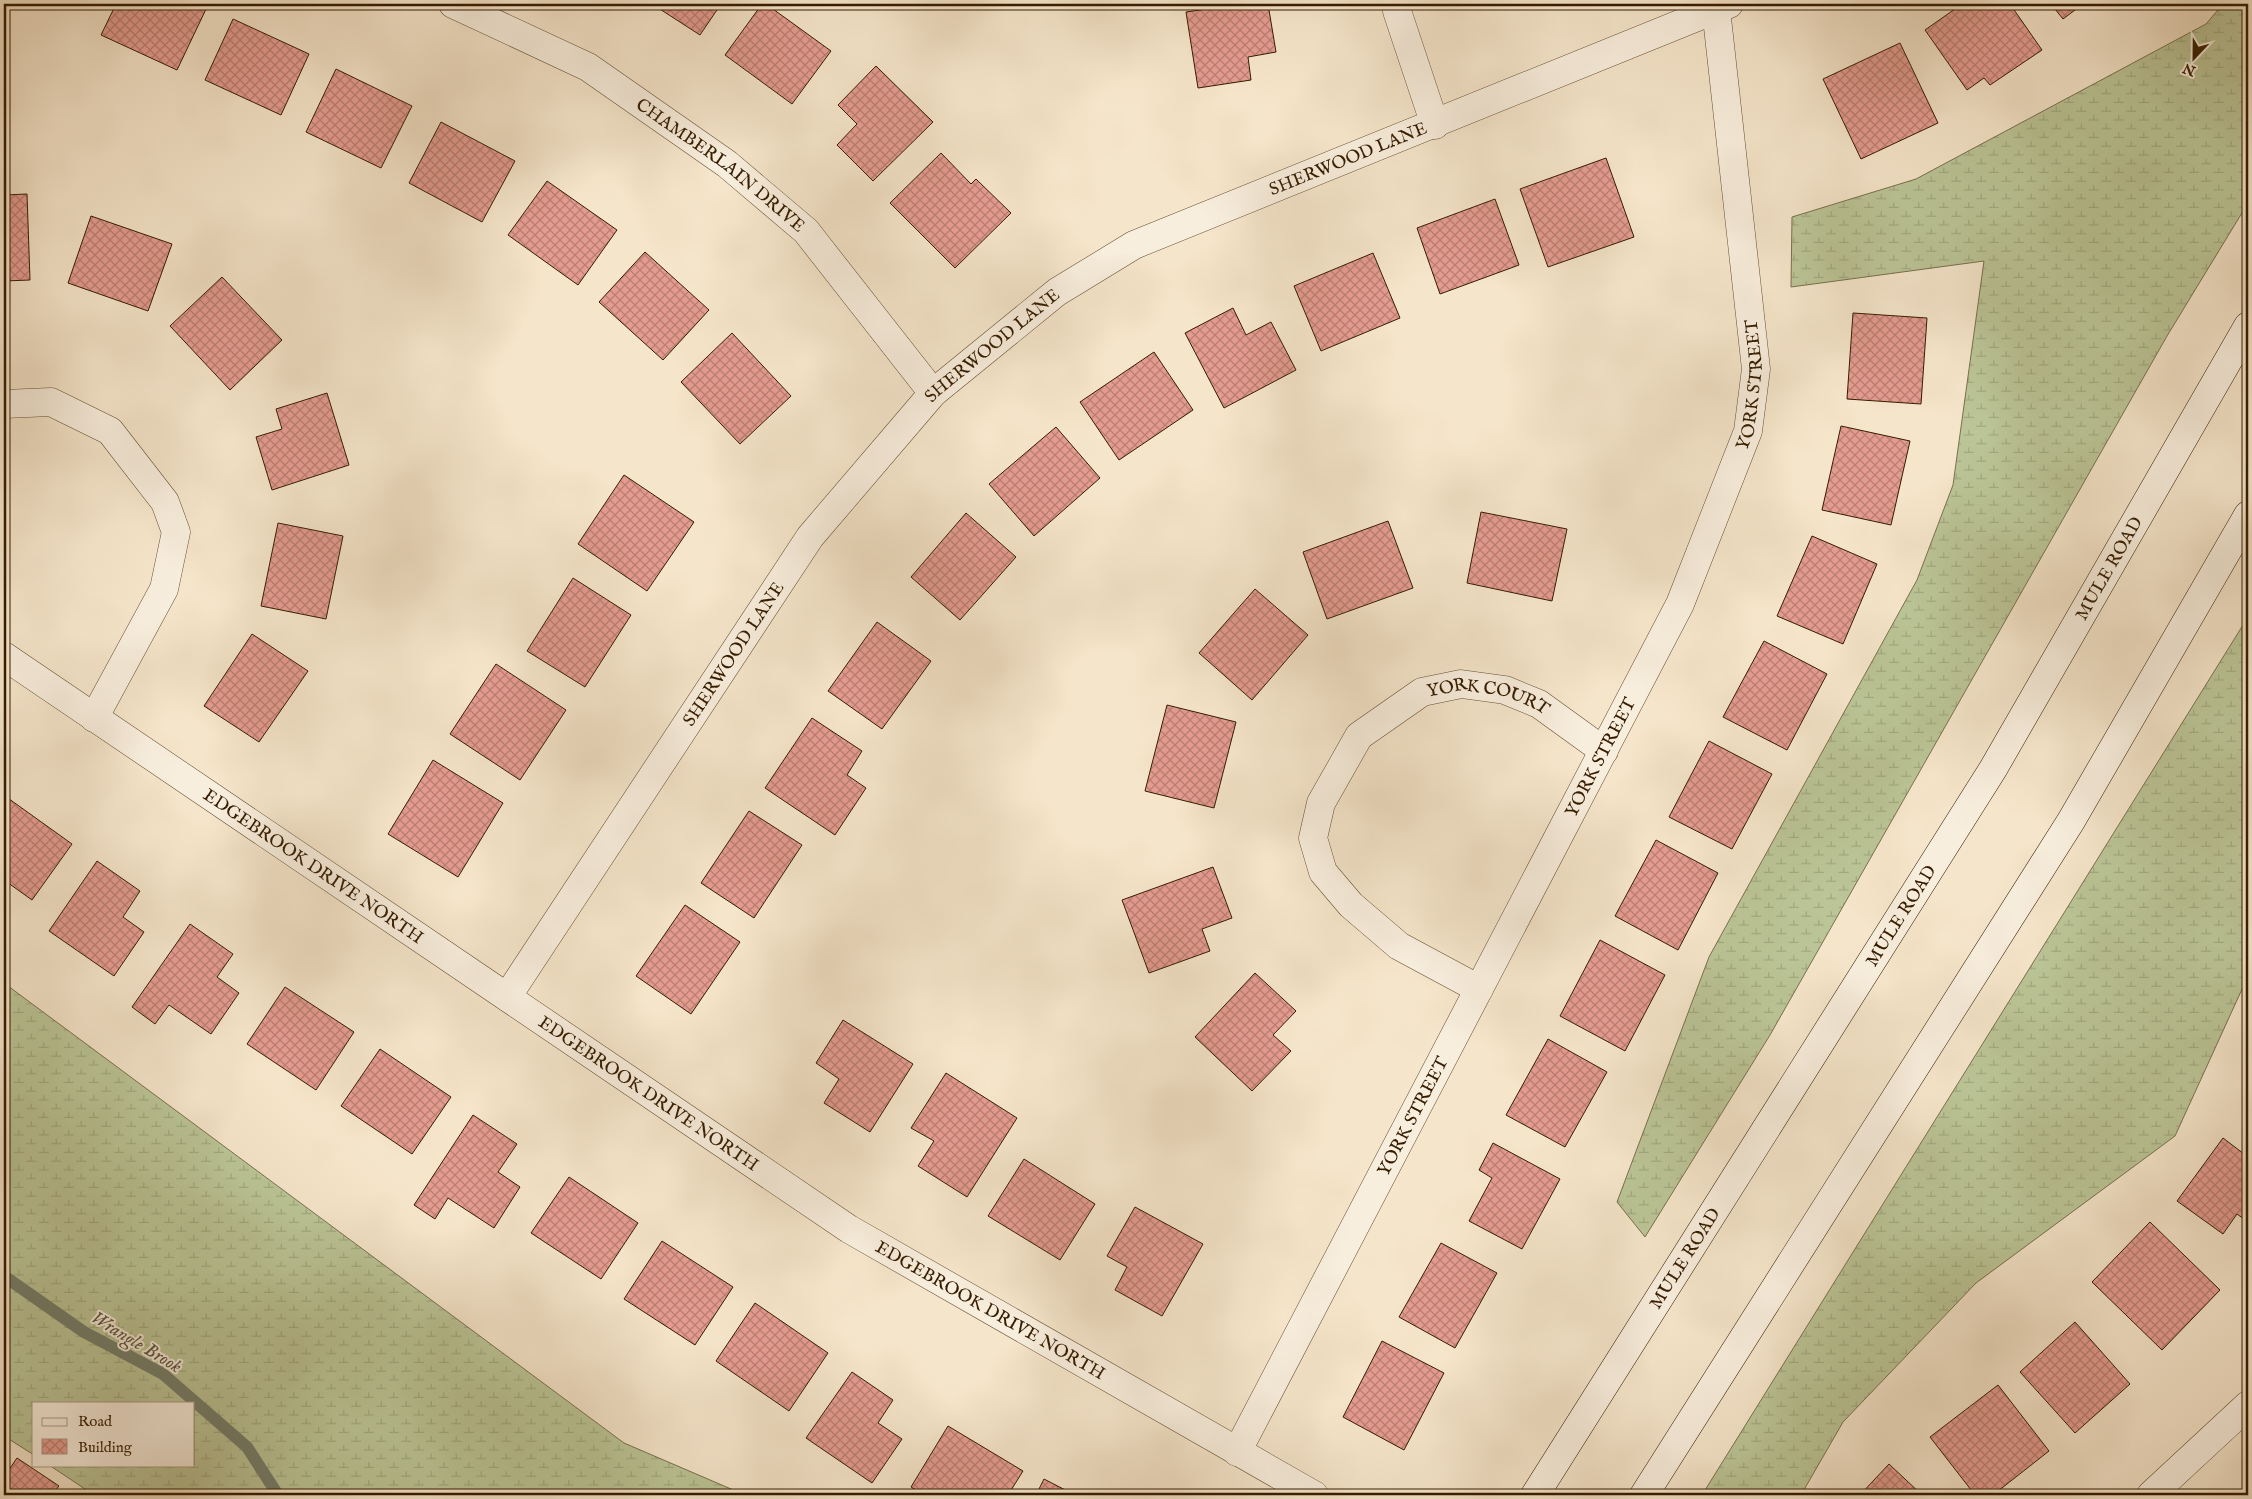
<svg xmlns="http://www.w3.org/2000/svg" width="2252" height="1499" viewBox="0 0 2252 1499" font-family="'IM FELL English',serif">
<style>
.wetland{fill:url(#wetland-marsh);stroke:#78704c}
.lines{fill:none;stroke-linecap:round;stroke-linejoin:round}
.stream{stroke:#737e6c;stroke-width:12}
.building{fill:url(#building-cross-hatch);stroke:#351c00}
.street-casing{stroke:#654e32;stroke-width:29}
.secondary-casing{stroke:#351c00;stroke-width:29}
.street{stroke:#f8eedd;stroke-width:28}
.secondary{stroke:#f8eedd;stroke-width:28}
.labels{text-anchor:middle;stroke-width:4;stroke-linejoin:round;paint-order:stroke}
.street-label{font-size:18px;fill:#351c00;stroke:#f8eedd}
.water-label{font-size:19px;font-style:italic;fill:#59553f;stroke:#f8eedd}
</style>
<defs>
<pattern id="wetland-marsh" width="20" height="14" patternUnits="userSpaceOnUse" patternTransform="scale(1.25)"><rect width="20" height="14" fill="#bbc597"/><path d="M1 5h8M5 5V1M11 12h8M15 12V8" fill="none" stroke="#a1a980"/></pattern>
<pattern id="building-cross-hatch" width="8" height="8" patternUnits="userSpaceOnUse" patternTransform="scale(1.25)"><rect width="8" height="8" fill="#e59c90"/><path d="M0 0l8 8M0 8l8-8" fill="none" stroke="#ba7e73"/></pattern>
</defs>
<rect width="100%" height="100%" fill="#f5e5ca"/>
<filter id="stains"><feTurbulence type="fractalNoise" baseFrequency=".004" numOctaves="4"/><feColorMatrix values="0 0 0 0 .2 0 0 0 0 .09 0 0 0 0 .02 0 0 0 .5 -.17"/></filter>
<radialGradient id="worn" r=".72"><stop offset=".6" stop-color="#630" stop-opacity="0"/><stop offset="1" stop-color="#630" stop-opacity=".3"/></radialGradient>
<!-- wetland -->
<g class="wetland">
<path d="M 2223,4 L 2248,4 L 2248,203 L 2167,336 L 1770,1035 L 1645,1237 L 1617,1202 L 1709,957 L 1917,580 L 1953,485 L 1984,261 L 1791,287 L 1792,217 L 1916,179 L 2206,24 Z"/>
<path d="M 2248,617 L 2248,976 L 2175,1136 L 1976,1283 L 1843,1422 L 1801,1495 L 1702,1495 Z"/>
<path d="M 4,983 L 624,1443 L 745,1495 L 94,1495 L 49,1465 L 194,1465 L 194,1403 L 34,1403 L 34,1455 L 4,1436 Z"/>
</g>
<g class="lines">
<!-- stream -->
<path class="stream" d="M 4,1276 L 84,1332 L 163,1374 L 247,1447 L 278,1495"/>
</g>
<!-- building -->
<g class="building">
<path d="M 116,4 L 201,4 L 207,7 L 177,70 L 101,35 Z"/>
<path d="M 652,4 L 721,4 L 700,35 Z"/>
<path d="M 762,4 L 766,4 L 831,51 L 792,104 L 725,55 Z"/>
<path d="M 1241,4 L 1268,4 L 1276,52 L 1248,57 L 1251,80 L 1198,88 L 1186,12 Z"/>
<path d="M 1962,4 L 2010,4 L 2042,50 L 1990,85 L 1984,78 L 1967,90 L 1925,30 Z"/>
<path d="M 2051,4 L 2083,4 L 2063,19 Z"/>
<path d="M 233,19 L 309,54 L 281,115 L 205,80 Z"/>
<path d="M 1900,43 L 1938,123 L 1861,159 L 1823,79 Z"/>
<path d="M 876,66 L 933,122 L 873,181 L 837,145 L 857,124 L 838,105 Z"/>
<path d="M 336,69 L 412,106 L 381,168 L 306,132 Z"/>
<path d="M 441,122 L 515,161 L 482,222 L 409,183 Z"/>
<path d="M 941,153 L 971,184 L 976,179 L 1011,213 L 955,268 L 890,203 Z"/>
<path d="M 1606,158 L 1634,237 L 1548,267 L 1520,189 Z"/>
<path d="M 547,181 L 617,230 L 578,285 L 508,235 Z"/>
<path d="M 27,194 L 30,280 L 4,281 L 4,195 Z"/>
<path d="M 1495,199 L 1519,265 L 1440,294 L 1417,228 Z"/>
<path d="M 91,216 L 172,244 L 148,311 L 68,283 Z"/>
<path d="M 645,252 L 709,310 L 663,360 L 599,302 Z"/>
<path d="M 1373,253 L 1400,318 L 1321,351 L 1294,286 Z"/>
<path d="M 222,277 L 282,340 L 230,390 L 170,326 Z"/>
<path d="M 1233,308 L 1246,335 L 1271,322 L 1296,370 L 1224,408 L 1185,333 Z"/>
<path d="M 1853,313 L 1927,318 L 1921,404 L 1847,399 Z"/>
<path d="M 732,333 L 791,396 L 740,444 L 681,382 Z"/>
<path d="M 1154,352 L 1193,410 L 1119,460 L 1080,402 Z"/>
<path d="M 327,393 L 349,465 L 272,490 L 256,437 L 282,429 L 276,409 Z"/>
<path d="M 1841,426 L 1910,441 L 1891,525 L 1822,510 Z"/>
<path d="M 1056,427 L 1100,478 L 1034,536 L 989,484 Z"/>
<path d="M 624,475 L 694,522 L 647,591 L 578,544 Z"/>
<path d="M 1481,512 L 1567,529 L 1552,601 L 1467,583 Z"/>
<path d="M 966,513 L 1016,557 L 960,620 L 911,577 Z"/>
<path d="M 1388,521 L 1413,588 L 1327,619 L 1303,552 Z"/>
<path d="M 278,523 L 343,536 L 326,619 L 261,606 Z"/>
<path d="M 1812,536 L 1877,564 L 1843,644 L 1777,616 Z"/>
<path d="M 573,578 L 631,615 L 585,687 L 527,651 Z"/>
<path d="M 1255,589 L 1308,635 L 1252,700 L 1199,653 Z"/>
<path d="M 877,622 L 931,661 L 882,729 L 828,691 Z"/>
<path d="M 252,634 L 308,671 L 259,742 L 204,706 Z"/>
<path d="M 1764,641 L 1827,674 L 1787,750 L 1723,717 Z"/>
<path d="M 496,664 L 566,710 L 520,780 L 450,734 Z"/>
<path d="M 1167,705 L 1236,722 L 1214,808 L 1145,791 Z"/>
<path d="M 812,718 L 862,751 L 847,775 L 866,788 L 835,835 L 765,788 Z"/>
<path d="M 1709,741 L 1772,774 L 1732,849 L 1669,817 Z"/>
<path d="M 433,760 L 503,803 L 458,877 L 388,834 Z"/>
<path d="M 5,796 L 72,844 L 32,900 L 4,880 Z"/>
<path d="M 749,811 L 802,845 L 754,918 L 701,883 Z"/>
<path d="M 1656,840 L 1718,873 L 1678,950 L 1615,916 Z"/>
<path d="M 97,861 L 140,891 L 123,917 L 144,932 L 114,976 L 49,931 Z"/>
<path d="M 1213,867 L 1232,918 L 1202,929 L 1210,951 L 1149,973 L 1122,900 Z"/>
<path d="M 685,905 L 740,942 L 691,1014 L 636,976 Z"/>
<path d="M 190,924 L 233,954 L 217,977 L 239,993 L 211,1034 L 169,1005 L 155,1024 L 132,1007 Z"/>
<path d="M 1600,940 L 1665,975 L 1625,1051 L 1560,1016 Z"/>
<path d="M 1255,973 L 1296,1011 L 1273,1035 L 1291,1051 L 1252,1091 L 1195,1037 Z"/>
<path d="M 285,987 L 354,1032 L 316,1090 L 247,1044 Z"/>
<path d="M 843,1020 L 913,1064 L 870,1132 L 824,1103 L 839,1079 L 816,1063 Z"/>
<path d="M 1548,1039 L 1607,1072 L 1565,1147 L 1506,1115 Z"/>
<path d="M 380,1049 L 451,1097 L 412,1154 L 341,1106 Z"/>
<path d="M 946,1073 L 1017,1118 L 967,1197 L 918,1166 L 934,1141 L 911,1128 Z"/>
<path d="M 473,1115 L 517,1144 L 498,1172 L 520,1187 L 494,1228 L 448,1198 L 435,1219 L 414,1205 Z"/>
<path d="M 2223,1138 L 2248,1157 L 2248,1222 L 2237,1214 L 2223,1234 L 2177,1201 Z"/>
<path d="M 1493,1143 L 1560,1179 L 1522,1249 L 1469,1221 L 1492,1178 L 1479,1170 Z"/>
<path d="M 1024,1159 L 1095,1204 L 1060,1260 L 988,1216 Z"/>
<path d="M 569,1177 L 638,1223 L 601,1279 L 531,1233 Z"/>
<path d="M 1135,1207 L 1203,1244 L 1162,1316 L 1115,1290 L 1127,1267 L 1107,1256 Z"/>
<path d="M 2150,1222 L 2220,1290 L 2162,1350 L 2092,1282 Z"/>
<path d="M 662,1241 L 733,1287 L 695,1345 L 624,1299 Z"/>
<path d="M 1441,1243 L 1497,1273 L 1455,1348 L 1399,1317 Z"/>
<path d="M 755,1303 L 828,1353 L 789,1411 L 716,1361 Z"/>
<path d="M 2075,1322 L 2130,1384 L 2075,1433 L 2020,1372 Z"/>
<path d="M 1382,1341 L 1444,1373 L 1404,1450 L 1343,1417 Z"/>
<path d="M 852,1372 L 893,1400 L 878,1423 L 902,1439 L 872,1483 L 806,1438 Z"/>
<path d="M 1998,1385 L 2049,1451 L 1993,1495 L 1975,1495 L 1930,1437 Z"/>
<path d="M 948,1426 L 1023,1471 L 1008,1495 L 924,1495 L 911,1487 Z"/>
<path d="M 17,1458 L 59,1486 L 52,1495 L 4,1495 L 4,1477 Z"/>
<path d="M 1889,1464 L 1922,1495 L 1860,1495 Z"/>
<path d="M 1044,1479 L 1075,1495 L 1036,1495 Z"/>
</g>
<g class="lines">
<defs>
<g id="street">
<path id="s1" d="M 453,4 L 588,67 L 727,164 L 806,231 L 933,393"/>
<path d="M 1397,4 L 1397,11 L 1435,125"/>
<path d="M 4,404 L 51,402 L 110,431 L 165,502 L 176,532 L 164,589 L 94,718"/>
<path id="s2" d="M 4,656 L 849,1229 L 1314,1495"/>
<path id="s3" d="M 1479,989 L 1399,946 L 1351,905 L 1323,872 L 1313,838 L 1321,803 L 1359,736 L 1422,692 L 1461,684 L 1505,690 L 1539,704 L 1604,751"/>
<path id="s4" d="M 507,997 L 810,537 L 933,393 L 1057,292 L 1134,245 L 1729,4"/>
<path id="s5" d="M 1237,1452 L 1680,604 L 1748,431 L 1756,369 L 1716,9 L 1713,4"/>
<path d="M 2151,1495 L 2248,1405"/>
</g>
<g id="secondary">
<path id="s6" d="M 1535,1495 L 1993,769 L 2248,326"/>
<path d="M 1644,1495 L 2071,821 L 2248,515"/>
</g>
</defs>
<!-- street casing -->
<use href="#street" class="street-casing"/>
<!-- secondary casing -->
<use href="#secondary" class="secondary-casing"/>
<!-- street -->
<use href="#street" class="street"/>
<!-- secondary -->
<use href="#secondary" class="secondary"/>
</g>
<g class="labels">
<!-- street labels -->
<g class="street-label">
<text dy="6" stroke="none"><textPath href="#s4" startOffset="1221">SHERWOOD LANE</textPath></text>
<text dy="6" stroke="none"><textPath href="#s1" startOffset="314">CHAMBERLAIN DRIVE</textPath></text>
<text dy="6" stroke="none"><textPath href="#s4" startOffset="816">SHERWOOD LANE</textPath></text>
<text dy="6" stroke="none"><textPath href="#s5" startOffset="1189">YORK STREET</textPath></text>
<text dy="6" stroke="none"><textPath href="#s6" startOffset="1090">MULE ROAD</textPath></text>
<text dy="6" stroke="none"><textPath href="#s4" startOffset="411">SHERWOOD LANE</textPath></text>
<text dy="6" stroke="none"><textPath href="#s3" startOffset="491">YORK COURT</textPath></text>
<text dy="6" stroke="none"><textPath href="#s5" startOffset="784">YORK STREET</textPath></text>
<text dy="6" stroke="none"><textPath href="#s2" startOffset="374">EDGEBROOK DRIVE NORTH</textPath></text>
<text dy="6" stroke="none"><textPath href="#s6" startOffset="685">MULE ROAD</textPath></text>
<text dy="6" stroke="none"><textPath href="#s2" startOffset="779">EDGEBROOK DRIVE NORTH</textPath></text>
<text dy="6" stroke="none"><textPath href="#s5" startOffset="379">YORK STREET</textPath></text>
<text dy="6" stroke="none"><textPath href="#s6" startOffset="280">MULE ROAD</textPath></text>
<text dy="6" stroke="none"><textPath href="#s2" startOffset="1184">EDGEBROOK DRIVE NORTH</textPath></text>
</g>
<!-- water labels -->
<g class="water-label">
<text transform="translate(137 1341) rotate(31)" y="7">Wrangle Brook</text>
</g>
</g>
<!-- margin -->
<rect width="2252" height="1499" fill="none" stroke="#f5e5ca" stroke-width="20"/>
<rect x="5" y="5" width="2242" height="1489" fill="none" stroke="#351c00" stroke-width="2.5"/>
<rect x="10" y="10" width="2232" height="1479" fill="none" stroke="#351c00"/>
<!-- legend -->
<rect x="32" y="1402" width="162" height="65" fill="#f8eedd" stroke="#aa9a85"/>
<rect x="42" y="1418" width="25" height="8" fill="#f8eedd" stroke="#aa9a85"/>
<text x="78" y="1426" font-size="15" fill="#351c00">Road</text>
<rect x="42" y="1439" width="25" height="15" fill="url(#building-cross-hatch)" stroke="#aa9a85"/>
<text x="78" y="1452" font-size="15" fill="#351c00">Building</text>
<!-- north arrow -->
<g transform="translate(2194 58) rotate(202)" stroke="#f8eedd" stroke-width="4" paint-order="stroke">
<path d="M0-4L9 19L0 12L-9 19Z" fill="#351c00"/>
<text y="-8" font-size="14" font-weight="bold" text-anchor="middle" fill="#351c00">N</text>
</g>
<rect width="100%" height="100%" filter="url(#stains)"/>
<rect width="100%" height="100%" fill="url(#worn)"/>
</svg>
